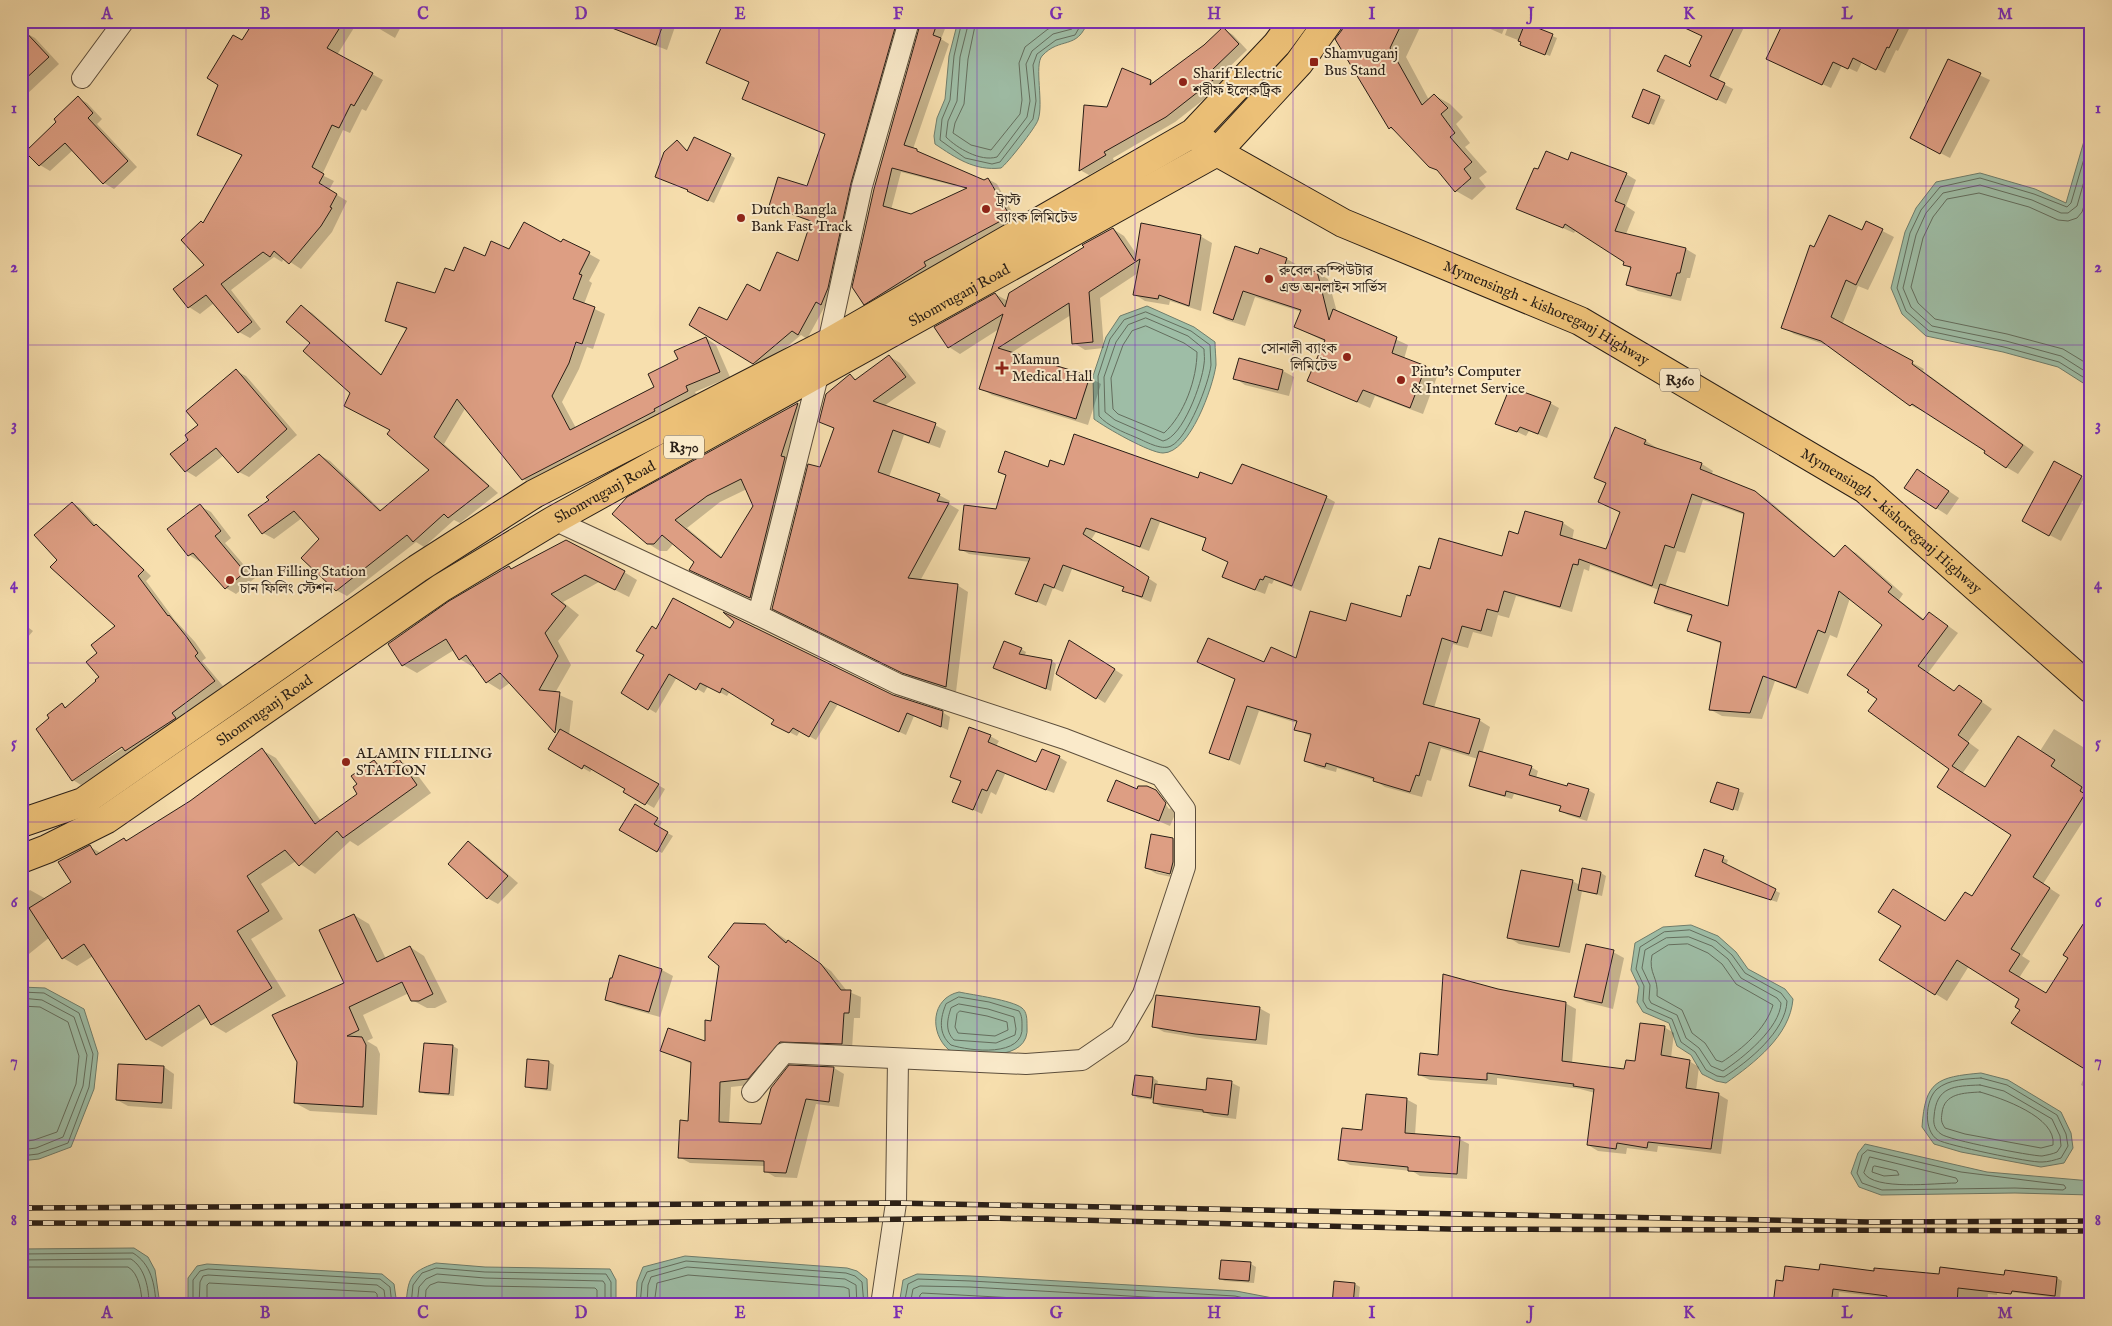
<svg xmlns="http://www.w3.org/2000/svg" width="2112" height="1326" viewBox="0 0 2112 1326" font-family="'IM FELL English','Noto Serif Bengali',serif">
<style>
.water{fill:#9ebda6;stroke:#6f7d6c}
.shadow{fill:#0003;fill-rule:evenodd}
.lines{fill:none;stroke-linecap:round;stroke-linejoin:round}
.shore{stroke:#646e5e;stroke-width:1}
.building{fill:#dd9e83;stroke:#291e16;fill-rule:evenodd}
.minor-casing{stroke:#5c4e3c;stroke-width:22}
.primary-casing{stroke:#291e16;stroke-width:30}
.minor{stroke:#faeaca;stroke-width:20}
.primary{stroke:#ecc077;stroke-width:28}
.rail-casing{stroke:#291e16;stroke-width:5.5}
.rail{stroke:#faeaca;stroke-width:4;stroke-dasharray:11;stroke-linecap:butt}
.grid{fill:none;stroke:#7b2cbf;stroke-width:1;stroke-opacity:0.55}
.poi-dot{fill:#8f2418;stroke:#faeaca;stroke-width:2}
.labels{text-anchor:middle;stroke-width:4;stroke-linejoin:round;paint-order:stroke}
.shield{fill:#faeaca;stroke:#685b4c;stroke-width:1}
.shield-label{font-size:14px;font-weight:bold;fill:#291e16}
.poi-label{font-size:15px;fill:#291e16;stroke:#faeaca;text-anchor:start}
.street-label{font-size:15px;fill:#291e16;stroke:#faeaca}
.neatline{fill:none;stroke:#7b2cbf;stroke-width:2}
.grid-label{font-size:16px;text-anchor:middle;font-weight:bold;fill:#7b2cbf}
</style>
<rect width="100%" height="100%" fill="#f7dfae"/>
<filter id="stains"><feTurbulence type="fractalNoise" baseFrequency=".004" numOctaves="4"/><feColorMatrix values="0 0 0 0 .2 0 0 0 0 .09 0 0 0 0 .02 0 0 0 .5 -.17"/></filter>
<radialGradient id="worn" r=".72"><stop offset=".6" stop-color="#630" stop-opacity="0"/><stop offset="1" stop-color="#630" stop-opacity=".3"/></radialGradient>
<!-- water -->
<g class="water">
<path d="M 958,21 L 1088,21 C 1077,51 1060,36 1042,56 C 1034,65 1044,104 1038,120 C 1036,127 1007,164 1001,168 C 974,171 956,158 935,144 L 934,136 L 937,118 L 945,99 L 949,56 Z"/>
<path d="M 2091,117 L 2091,388 L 2058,367 L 2003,352 L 1926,336 L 1902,314 L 1891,288 L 1905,232 L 1916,208 L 1936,182 L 1980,173 L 2035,189 L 2066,203 Z"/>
<path d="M 1147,306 L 1194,327 L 1215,342 C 1215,349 1216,357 1216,365 C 1213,387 1190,453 1163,453 C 1150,453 1106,428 1094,419 L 1093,376 L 1106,337 L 1120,316 Z"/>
<path d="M 1691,925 L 1718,936 L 1736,952 L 1748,969 L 1785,989 L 1793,999 C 1790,1036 1754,1063 1726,1083 L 1716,1081 L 1702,1074 L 1691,1055 L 1677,1046 L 1669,1023 L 1643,1012 L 1637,1002 L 1639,987 L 1631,970 L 1635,943 L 1663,927 Z"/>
<path d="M 21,987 L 45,988 L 84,1009 L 98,1053 L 94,1089 L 71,1147 L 39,1159 L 21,1161 Z"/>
<path d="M 959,992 C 973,995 1012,1000 1022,1008 C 1027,1012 1027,1019 1027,1026 C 1031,1063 971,1056 949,1050 C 929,1033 931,998 959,992 Z"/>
<path d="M 1981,1073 L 2008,1080 L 2061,1112 L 2071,1133 L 2073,1148 L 2064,1163 L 2041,1167 L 1961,1152 L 1934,1144 L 1922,1127 C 1925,1081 1937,1077 1981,1073 Z"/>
<path d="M 1865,1144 L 1987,1172 L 2091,1181 L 2091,1195 L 2015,1193 L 1881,1195 L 1859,1187 L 1851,1173 L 1858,1153 Z"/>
<path d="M 134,1248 L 148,1257 L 155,1270 L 160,1305 L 21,1305 L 21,1249 Z"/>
<path d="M 685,1256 L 847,1268 L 857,1271 L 867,1279 L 868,1305 L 636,1305 L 637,1282 L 643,1267 Z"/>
<path d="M 436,1263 L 485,1267 L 610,1269 L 616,1280 L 616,1305 L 406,1305 C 408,1278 410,1272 436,1263 Z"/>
<path d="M 207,1264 L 382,1274 L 394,1284 L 397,1305 L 188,1305 L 188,1278 L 197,1266 Z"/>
<path d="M 917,1274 L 971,1276 L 1236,1291 L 1278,1299 L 1281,1305 L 899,1305 L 903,1280 Z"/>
</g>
<!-- shadow -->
<g class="shadow">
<path d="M 256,21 L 353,21 L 357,23 L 337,55 L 383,80 L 366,111 L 362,109 L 350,133 L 343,130 L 322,175 L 334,181 L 329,190 L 347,201 L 332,232 L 301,269 L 284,258 L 282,262 L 274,257 L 231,290 L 261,329 L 250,338 L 239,332 L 214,303 L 200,314 L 189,307 L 175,289 L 206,265 L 204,224 L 243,156 L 198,134 L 243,42 Z"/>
<path d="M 366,21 L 404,21 L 395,38 Z"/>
<path d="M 612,21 L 677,21 L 667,50 L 621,32 L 610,26 Z"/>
<path d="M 767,21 L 907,21 L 830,308 L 825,306 L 807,339 L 801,335 L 763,367 L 690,325 L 727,321 L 799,262 L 812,222 L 770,205 L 807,188 L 826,135 L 744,98 L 750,82 L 708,63 Z"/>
<path d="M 921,21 L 948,21 L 941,39 L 949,44 L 913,149 L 984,181 L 988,179 L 997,184 L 1017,221 L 931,267 L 934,271 L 873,309 L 864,304 L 854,287 ZM 901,172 L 967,189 L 911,215 L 891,210 Z"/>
<path d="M 1350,21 L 1423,21 L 1406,57 L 1429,100 L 1434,95 L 1450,104 L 1463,117 L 1456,124 L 1470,143 L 1465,147 L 1487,172 L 1479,178 L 1486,187 L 1472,200 L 1456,191 L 1440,172 L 1430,166 L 1398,133 L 1390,128 L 1336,39 Z"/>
<path d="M 1472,21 L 1507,21 L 1502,34 Z"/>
<path d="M 1510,21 L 1528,21 L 1527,25 L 1557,38 L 1550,56 L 1527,47 L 1523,42 L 1505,35 Z"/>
<path d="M 1712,21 L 1747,21 L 1718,81 L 1733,89 L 1726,104 L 1667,75 L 1691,69 Z"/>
<path d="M 1785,21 L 1913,21 L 1898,51 L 1896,50 L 1885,73 L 1862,62 L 1857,72 L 1842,65 L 1831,88 L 1776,63 Z"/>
<path d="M 1224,29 L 1233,35 L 1247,50 L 1220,76 L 1225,83 L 1175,122 L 1113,158 L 1114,161 L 1089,175 L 1080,170 L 1107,108 L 1150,81 L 1155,83 L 1207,44 Z"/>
<path d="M 24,32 L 35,38 L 59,64 L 26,95 L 21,92 L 21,34 Z"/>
<path d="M 1949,61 L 1990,80 L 1950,158 L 1921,143 Z"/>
<path d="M 1643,90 L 1665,100 L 1654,125 L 1638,119 Z"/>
<path d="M 78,98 L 87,103 L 102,119 L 97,124 L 137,167 L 114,189 L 104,183 L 73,150 L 50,171 L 40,165 L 26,152 L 58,122 Z"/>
<path d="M 677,142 L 688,151 L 730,155 L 735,158 L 714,203 L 693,194 Z"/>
<path d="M 1569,162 L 1626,174 L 1636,180 L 1626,206 L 1635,212 L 1626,234 L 1686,249 L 1696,255 L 1690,278 L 1687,278 L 1681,301 L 1638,291 L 1628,285 L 1632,269 L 1625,265 L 1625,261 L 1576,229 L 1574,233 L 1518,208 L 1538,171 Z"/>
<path d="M 1867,223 L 1894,237 L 1868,290 L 1858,286 L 1842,325 L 1924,369 L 1923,371 L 2034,452 L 2018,474 L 2006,467 L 1987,450 L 1924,410 L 1922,411 L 1910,405 L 1829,346 L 1794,334 L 1783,327 L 1814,249 L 1862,232 Z"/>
<path d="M 1113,229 L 1124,236 L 1137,255 L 1200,236 L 1212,243 L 1201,311 L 1170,301 L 1169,305 L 1145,301 L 1134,294 L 1138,273 L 1100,298 L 1104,348 L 1085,350 L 1074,343 L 1071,315 L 1011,353 L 1089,377 L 1101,384 L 1088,425 L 992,395 L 980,388 L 999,329 L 960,354 L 949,347 L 995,294 L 1008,301 Z"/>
<path d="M 564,240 L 600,260 L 589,281 L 592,283 L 584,304 L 605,314 L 593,349 L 587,347 L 579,369 L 562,402 L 576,428 L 655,387 L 680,359 L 706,338 L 716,345 L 730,377 L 695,392 L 698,397 L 534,485 L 523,479 L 466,407 L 444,444 L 498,493 L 460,523 L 454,520 L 424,547 L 416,542 L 347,596 L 336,590 L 321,540 L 302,518 L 274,539 L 263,533 L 270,501 L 319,455 L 330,461 L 382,511 L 431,470 L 352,393 L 312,343 L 302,307 L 312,313 L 382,375 L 408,330 L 387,321 L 435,294 L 454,273 L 485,258 L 510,250 L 562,244 Z"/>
<path d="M 1261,250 L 1287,259 L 1299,266 L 1298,269 L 1309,274 L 1316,272 L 1328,279 L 1337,312 L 1408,345 L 1404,359 L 1438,374 L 1423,414 L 1375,396 L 1370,408 L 1309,381 L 1326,342 L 1295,327 L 1302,312 L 1255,297 L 1245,326 L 1226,320 L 1214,313 L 1259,256 Z"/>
<path d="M 889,356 L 900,363 L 916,383 L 884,406 L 935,425 L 946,431 L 940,448 L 904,435 L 889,477 L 939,495 L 950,501 L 949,504 L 959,510 L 920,581 L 957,585 L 968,592 L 956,692 L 915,679 L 784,614 L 821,469 L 835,429 L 820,421 L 850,376 L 857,380 Z"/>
<path d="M 236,371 L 246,376 L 297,435 L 249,477 L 239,472 L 224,455 L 196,477 L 186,471 L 190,441 Z"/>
<path d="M 1283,371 L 1294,377 L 1289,396 L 1245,385 L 1235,378 Z"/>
<path d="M 1550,403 L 1559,408 L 1547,438 L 1529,431 L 1526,436 L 1497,423 Z"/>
<path d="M 798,404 L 810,411 L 763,604 L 703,576 L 695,561 L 674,543 L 667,551 L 660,551 L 647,543 L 628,498 ZM 747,489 L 754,506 L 723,558 L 687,528 L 720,502 Z"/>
<path d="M 1615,429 L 1646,441 L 1657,448 L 1656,449 L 1702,464 L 1713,471 L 1711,475 L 1755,492 L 1767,499 L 1835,557 L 1845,547 L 1856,553 L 1903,594 L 1899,600 L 1925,620 L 1940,620 L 1958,633 L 1928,673 L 1955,692 L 1959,686 L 1992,709 L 1968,742 L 1979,750 L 1962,774 L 1986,788 L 2040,751 L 2054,729 L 2091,752 L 2091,809 L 2043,884 L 2060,895 L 2022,956 L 2030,961 L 2019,978 L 2046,995 L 2091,928 L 2091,1090 L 2081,1085 L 2087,1070 L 2021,1009 L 2021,999 L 1969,966 L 1947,1001 L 1881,960 L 1945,922 L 1973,898 L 2013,834 L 1951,768 L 1879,699 L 1884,625 L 1850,598 L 1837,638 L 1830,635 L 1808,694 L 1775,681 L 1762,719 L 1722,716 L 1711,710 L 1722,644 L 1700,636 L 1689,630 L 1693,617 L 1666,609 L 1655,602 L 1659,590 L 1590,565 L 1589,571 L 1584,569 L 1572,612 L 1516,596 L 1509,618 L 1498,615 L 1492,637 L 1473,632 L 1468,648 L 1453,644 L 1434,708 L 1479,720 L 1490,727 L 1482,754 L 1531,767 L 1538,771 L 1536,778 L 1568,788 L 1588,790 L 1595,794 L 1587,821 L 1568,815 L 1561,811 L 1562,807 L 1514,794 L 1512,799 L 1477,789 L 1470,785 L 1478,759 L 1441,748 L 1431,781 L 1427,780 L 1422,797 L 1385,787 L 1374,780 L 1337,768 L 1336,772 L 1317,767 L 1305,760 L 1312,737 L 1296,729 L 1297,723 L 1259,711 L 1240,765 L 1211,752 L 1236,680 L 1198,662 L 1264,664 L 1297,660 L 1347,623 L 1401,619 L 1411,598 L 1431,570 L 1503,557 L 1519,536 L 1526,513 L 1563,523 L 1574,530 L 1572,540 L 1607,550 L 1621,513 L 1599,502 L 1607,484 L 1595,477 ZM 1703,500 L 1745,515 L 1729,607 L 1665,587 L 1677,551 L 1685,553 Z"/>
<path d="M 1065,467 L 1199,480 L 1326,497 L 1335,502 L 1301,591 L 1274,580 L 1272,584 L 1269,583 L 1265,594 L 1233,582 L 1224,577 L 1229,562 L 1207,539 L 1160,522 L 1149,551 L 1096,532 L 1091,540 L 1157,584 L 1151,602 L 1133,595 L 1124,590 L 1125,588 L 1072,569 L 1063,592 L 1053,588 L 1046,606 L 1017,593 L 1030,562 L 969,554 L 960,549 L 997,511 L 1007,476 L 999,471 Z"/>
<path d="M 1928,477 L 1959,498 L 1947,515 L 1936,508 Z"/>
<path d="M 2081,477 L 2091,483 L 2091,485 L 2061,541 L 2034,527 Z"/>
<path d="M 72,503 L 80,508 L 97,526 L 105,531 L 151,576 L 146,581 L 174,619 L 195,642 L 206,658 L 202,661 L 223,686 L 134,755 L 130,752 L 81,785 L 73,780 L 51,718 L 62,705 L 67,708 L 101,677 L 99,653 L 117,626 L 59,560 ZM 127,743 L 128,745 L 74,780 L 74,777 Z"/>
<path d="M 200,506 L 211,512 L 231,538 L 225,543 L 255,578 L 236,594 L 226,588 L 201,561 L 200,562 L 189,555 L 169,530 Z"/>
<path d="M 509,567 L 513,569 L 624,572 L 637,580 L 629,597 L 599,582 L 563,602 L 579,615 L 558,641 L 571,665 L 555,693 L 573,701 L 569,735 L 665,789 L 654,808 L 625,791 L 627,789 L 592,769 L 590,772 L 550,749 L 559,733 L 511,682 L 500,690 L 487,682 L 475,666 L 473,667 L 460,659 L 454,650 L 417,673 L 403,665 Z"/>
<path d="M 21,622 L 33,631 L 21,645 Z"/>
<path d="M 656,630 L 731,630 L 892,696 L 942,712 L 950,717 L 948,730 L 914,716 L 906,735 L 838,704 L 816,740 L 800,731 L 797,736 L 773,724 L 776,720 L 730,691 L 727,696 L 708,686 L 704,693 L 677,677 L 656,713 L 623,693 L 645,655 Z"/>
<path d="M 1078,646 L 1123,675 L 1105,703 L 1097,698 Z"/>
<path d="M 1021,649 L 1026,652 L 1024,657 L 1052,661 L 1056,664 L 1051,691 L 994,668 Z"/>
<path d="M 990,736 L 999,741 L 996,746 L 1037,764 L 1059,757 L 1067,762 L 1054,793 L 1005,774 L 996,795 L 991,792 L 982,814 L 954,801 L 962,782 L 951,776 Z"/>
<path d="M 262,750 L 276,758 L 321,821 L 359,794 L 374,762 L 387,769 L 399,760 L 413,769 L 431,793 L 358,846 L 350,841 L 315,874 L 296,861 L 261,884 L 283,919 L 251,939 L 286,996 L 226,1033 L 211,1024 L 207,1017 L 162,1047 L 147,1039 L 93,956 L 77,966 L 63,958 L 50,937 L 24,958 L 21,956 L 21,896 L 30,890 L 46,899 L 73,882 L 90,847 L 101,853 L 124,839 L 128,841 L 191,802 Z"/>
<path d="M 1717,784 L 1744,793 L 1738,811 L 1712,802 Z"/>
<path d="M 1138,790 L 1156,791 L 1169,809 L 1171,808 L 1161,794 L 1167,798 L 1177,810 L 1170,826 L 1109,800 Z"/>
<path d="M 636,806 L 662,822 L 658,828 L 673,836 L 662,853 L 621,830 Z"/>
<path d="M 1173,839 L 1184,846 L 1181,879 L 1157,874 L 1146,868 ZM 1156,869 L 1177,873 L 1176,876 L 1156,872 Z"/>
<path d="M 469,843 L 479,849 L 518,883 L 498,904 L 487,898 Z"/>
<path d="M 1723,858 L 1728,860 L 1726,866 L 1780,893 L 1777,902 L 1701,878 Z"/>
<path d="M 1601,873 L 1606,876 L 1602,896 L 1582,891 L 1570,953 L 1519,944 L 1508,937 L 1572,881 L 1580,885 Z"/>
<path d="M 354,915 L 369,924 L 386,959 L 410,947 L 424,956 L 447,1002 L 435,1008 L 427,1008 L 412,1000 L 409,993 L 363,1015 L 373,1038 L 367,1041 L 377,1047 L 380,1054 L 377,1115 L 310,1111 L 295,1103 L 346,984 Z"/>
<path d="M 765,925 L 831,971 L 847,991 L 861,997 L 860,1018 L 854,1018 L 852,1049 L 790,1047 L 758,1084 L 731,1087 L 729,1124 L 762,1125 L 834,1068 L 844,1074 L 839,1107 L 816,1104 L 797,1178 L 775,1177 L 765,1171 L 765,1166 L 690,1163 L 679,1157 L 689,1122 L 692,1064 L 661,1051 L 706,1043 L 712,1022 Z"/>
<path d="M 1613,952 L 1624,958 L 1613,1009 L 1586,1002 L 1575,996 Z"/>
<path d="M 662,970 L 673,976 L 660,1017 L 617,1005 L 606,999 Z"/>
<path d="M 1498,990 L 1565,1003 L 1576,1009 L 1572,1064 L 1626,1071 L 1636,1063 L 1664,1027 L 1674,1033 L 1671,1058 L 1689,1061 L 1699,1067 L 1696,1091 L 1718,1094 L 1728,1100 L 1721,1154 L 1658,1146 L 1657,1152 L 1627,1148 L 1626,1154 L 1598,1151 L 1588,1145 L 1595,1093 L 1580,1089 L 1497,1078 L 1497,1085 L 1430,1080 L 1419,1075 L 1439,1056 Z"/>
<path d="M 1259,1008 L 1270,1014 L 1267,1045 L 1206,1039 L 1164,1032 L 1153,1026 Z"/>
<path d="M 425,1044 L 453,1046 L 458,1049 L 454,1096 L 425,1094 L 420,1091 Z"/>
<path d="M 528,1061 L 549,1062 L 554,1065 L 551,1091 L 531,1089 L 526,1086 Z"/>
<path d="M 164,1067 L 174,1074 L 172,1109 L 128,1106 L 117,1100 Z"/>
<path d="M 1136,1076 L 1153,1078 L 1158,1081 L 1157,1086 L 1207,1092 L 1208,1080 L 1232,1083 L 1240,1087 L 1236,1119 L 1212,1116 L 1206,1113 L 1162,1107 L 1154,1103 L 1154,1100 L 1138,1098 L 1133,1095 Z"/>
<path d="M 1406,1099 L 1417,1105 L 1415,1135 L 1459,1139 L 1469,1144 L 1467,1179 L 1420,1176 L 1412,1171 L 1350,1165 L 1340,1159 L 1363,1131 Z"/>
<path d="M 1251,1264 L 1256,1267 L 1254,1283 L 1225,1281 L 1220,1279 Z"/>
<path d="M 1820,1272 L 1875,1272 L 1999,1278 L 1997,1295 L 1988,1294 L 1987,1305 L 1887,1305 L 1888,1298 L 1839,1292 L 1838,1305 L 1775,1305 L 1785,1282 Z"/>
<path d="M 2057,1278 L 2062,1281 L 2060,1298 L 2009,1292 L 2004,1290 Z"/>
<path d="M 1355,1284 L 1360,1287 L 1358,1305 L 1334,1305 Z"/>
</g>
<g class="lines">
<!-- shore -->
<g class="shore">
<path d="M 962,21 L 954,56 L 950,100 L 942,119 L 940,140 L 965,158 L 992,164 L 1000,162 L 1033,119 L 1036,101 L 1033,65 L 1037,54 L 1056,40 L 1075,35 L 1083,21"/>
<path d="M 969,21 L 960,57 L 957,101 L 948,121 L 946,137 C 957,148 980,162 997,157 L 1027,117 L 1030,101 L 1026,64 L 1032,51 L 1053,34 L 1072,29 L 1076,21"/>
<path d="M 976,21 L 968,59 L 964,104 L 955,123 L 953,133 L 971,145 L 991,150 L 1020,114 L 1022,100 L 1019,63 L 1025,47 L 1048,29 L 1068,21"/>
<path d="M 2091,135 L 2071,203 L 2067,207 L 2034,194 L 1980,178 L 1940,187 L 1921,210 L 1910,233 L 1897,288 L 1906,311 L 1929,331 L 2004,347 L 2059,362 L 2091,382"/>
<path d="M 2091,157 L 2077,206 L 2068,213 L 2061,213 L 2032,200 L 1980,185 L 1943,193 L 1926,213 L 1916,235 L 1903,288 L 1911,307 L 1932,326 L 2006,341 L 2061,356 L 2091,375"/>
<path d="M 2091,184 L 2082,212 L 2077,218 L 2068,221 L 2058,220 L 2029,207 L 1979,193 L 1947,199 L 1933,217 L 1923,238 L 1911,287 L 1918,303 L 1935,319 L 2007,334 L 2063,349 L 2091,366"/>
<path d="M 1146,312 L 1191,331 L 1210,345 C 1210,352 1211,358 1211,365 C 1209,383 1188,438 1171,446 C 1161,451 1145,441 1135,437 C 1123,432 1108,426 1099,416 L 1098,376 L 1110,339 L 1124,320 Z"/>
<path d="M 1146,318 L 1188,336 L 1204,349 C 1204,354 1205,359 1204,364 C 1202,383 1183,437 1163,441 L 1115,420 L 1105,412 L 1104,377 L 1116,342 L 1128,325 Z"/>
<path d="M 1146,326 L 1184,343 L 1197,352 C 1197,379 1184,415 1164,433 L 1118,414 L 1113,409 L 1111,378 L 1123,345 L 1132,331 Z"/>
<path d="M 1690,930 L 1716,941 L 1732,955 L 1745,973 L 1781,993 L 1787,1001 C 1786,1031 1748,1062 1724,1077 L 1717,1076 L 1706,1070 L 1695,1052 L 1681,1042 L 1672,1019 L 1647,1008 L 1643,1001 L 1644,986 L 1636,969 L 1640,947 L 1664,932 Z"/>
<path d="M 1689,937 L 1712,946 L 1728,959 L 1741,978 L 1777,998 L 1781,1003 C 1780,1028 1743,1058 1723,1071 L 1711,1066 L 1699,1048 L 1686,1038 L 1677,1015 L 1651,1003 L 1649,999 L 1650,985 L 1642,968 L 1645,950 L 1666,938 Z"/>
<path d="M 1688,944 L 1708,953 L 1722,964 L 1736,984 L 1773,1005 C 1766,1029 1742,1049 1722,1062 L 1716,1060 L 1705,1043 L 1692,1033 L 1682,1010 L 1657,996 C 1659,977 1648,974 1652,955 L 1668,945 Z"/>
<path d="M 21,992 L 44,993 L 79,1013 L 93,1054 L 89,1087 L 68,1143 L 38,1154 L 21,1156"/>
<path d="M 959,997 L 989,1002 L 1019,1011 C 1022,1016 1022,1020 1022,1026 C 1025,1058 969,1051 951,1045 C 938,1034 940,1018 946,1004 Z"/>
<path d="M 21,998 L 42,1000 L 74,1017 L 87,1055 L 83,1086 L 63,1137 L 36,1148 L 21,1150"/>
<path d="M 959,1004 L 988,1009 L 1014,1017 L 1016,1029 L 1015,1035 L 996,1043 L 954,1040 C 945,1031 947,1020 951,1008 Z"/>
<path d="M 21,1006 L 40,1007 L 68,1022 L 79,1056 L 76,1084 L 57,1132 L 34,1140 L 21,1142"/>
<path d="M 960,1011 L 987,1016 L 1007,1022 L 1008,1030 L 995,1036 L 958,1033 L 955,1027 L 957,1014 Z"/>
<path d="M 1981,1078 L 2007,1085 L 2057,1115 L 2066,1134 L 2068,1146 L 2061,1158 C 2055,1160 2048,1162 2042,1162 C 2031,1163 1946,1145 1938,1140 C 1923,1131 1925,1100 1937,1089 C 1949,1079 1967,1079 1981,1078 Z"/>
<path d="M 1980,1085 L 2004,1091 L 2052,1119 L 2060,1136 L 2061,1146 L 2057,1152 C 2053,1154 2047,1155 2042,1156 C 2031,1156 1948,1140 1941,1134 C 1935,1130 1933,1124 1934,1117 C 1936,1086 1954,1086 1980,1085 Z"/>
<path d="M 1980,1092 C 2001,1098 2057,1117 2053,1145 L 2041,1148 L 1965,1134 L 1945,1128 C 1941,1122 1941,1120 1942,1113 C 1944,1093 1964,1093 1980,1092 Z"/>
<path d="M 1868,1150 L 1961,1172 L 2064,1185 L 2066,1188 L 2063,1190 L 2015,1188 L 1882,1190 L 1862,1183 L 1857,1173 L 1862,1155 Z"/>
<path d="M 1870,1157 L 1956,1178 L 1958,1181 L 1956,1183 C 1936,1183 1874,1191 1864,1173 Z"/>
<path d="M 1875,1166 L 1897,1171 L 1899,1175 L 1884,1176 L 1872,1172 L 1873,1167 Z"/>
<path d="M 21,1254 L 133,1253 C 151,1264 155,1284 156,1305"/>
<path d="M 21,1260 L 131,1259 C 145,1268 149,1288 149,1305"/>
<path d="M 21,1267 L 128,1267 C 139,1273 142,1293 142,1305"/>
<path d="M 193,1305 L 193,1280 L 200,1271 L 208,1269 L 380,1279 L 390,1287 L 392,1305"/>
<path d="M 199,1305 L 200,1282 L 203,1276 L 208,1275 L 377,1285 L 384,1290 L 386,1305"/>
<path d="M 207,1305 L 207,1285 L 209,1283 L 375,1292 L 377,1294 L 378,1305"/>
<path d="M 411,1305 L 413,1285 L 422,1273 L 436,1268 L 485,1272 L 606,1274 L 611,1282 L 611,1305"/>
<path d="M 417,1305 L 419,1287 L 426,1279 L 437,1274 L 485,1278 L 603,1281 L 605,1284 L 605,1305"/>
<path d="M 425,1305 L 426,1290 L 430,1285 L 438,1282 L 485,1286 L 595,1288 L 597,1290 L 597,1305"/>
<path d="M 640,1305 L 642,1283 L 647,1272 L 686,1261 L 846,1273 L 855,1276 L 862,1282 L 864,1305"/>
<path d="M 647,1305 L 648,1285 L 651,1277 L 687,1267 L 845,1279 L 856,1285 L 857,1305"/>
<path d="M 654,1305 L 657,1283 L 688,1275 L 844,1287 L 849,1289 L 850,1305"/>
<path d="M 904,1305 L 908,1284 L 918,1279 L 971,1281 L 1235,1296 L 1275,1305"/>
<path d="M 910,1305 L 913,1289 L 920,1286 L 970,1287 L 1235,1302 L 1247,1305"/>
<path d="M 918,1305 L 920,1295 L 922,1293 L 1147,1305"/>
</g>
</g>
<!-- building -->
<g class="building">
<path d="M 254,21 L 344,21 L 327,48 L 373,73 L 354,106 L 351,104 L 339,128 L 332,125 L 312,167 L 324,174 L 319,183 L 337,194 L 330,207 L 332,208 L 321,226 L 289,264 L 274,251 L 270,257 L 263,252 L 221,284 L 252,322 L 238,333 L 206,295 L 188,308 L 173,289 L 204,265 L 181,240 L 201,221 L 203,223 L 242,155 L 197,135 L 218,85 L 207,78 L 233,35 L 242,40 Z"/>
<path d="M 599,21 L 664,21 L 656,45 L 599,23 Z"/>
<path d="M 724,21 L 897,21 L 851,183 L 828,288 L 821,305 L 816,302 L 798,335 L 792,331 L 753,364 L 689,325 L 699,307 L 727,320 L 747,284 L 760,291 L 777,252 L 798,261 L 811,221 L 769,206 L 778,177 L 807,186 L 825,134 L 742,99 L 749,82 L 706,63 Z"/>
<path d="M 921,21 L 938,21 L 933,35 L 941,38 L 904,145 L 917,149 L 917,151 L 984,180 L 988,178 L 1010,216 L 924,262 L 926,266 L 864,305 L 852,287 L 874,189 ZM 892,168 L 967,188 L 911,214 L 883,206 Z"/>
<path d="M 1344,21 L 1403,21 L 1390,48 L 1422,105 L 1434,94 L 1448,108 L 1441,114 L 1455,133 L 1450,137 L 1472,162 L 1464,169 L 1471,178 L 1455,192 L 1437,170 L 1429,167 L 1391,127 L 1389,129 L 1335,39 L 1342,30 Z"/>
<path d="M 1670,21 L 1737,21 L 1710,76 L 1725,83 L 1717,100 L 1657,71 L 1665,55 L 1690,67 L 1691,65 L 1689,63 L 1702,36 Z"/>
<path d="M 1784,21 L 1902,21 L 1889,48 L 1887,47 L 1876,70 L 1853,58 L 1848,69 L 1833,62 L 1822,85 L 1766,59 Z"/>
<path d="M 1525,23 L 1553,34 L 1545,55 L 1520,45 L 1521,42 L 1518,41 Z"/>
<path d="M 21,27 L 49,57 L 21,83 Z"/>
<path d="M 1223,27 L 1239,44 L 1212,70 L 1217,77 L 1166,117 L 1104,152 L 1106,155 L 1079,171 L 1084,105 L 1107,107 L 1122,68 L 1151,80 L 1150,85 L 1204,45 Z"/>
<path d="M 1948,59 L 1981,73 L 1940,154 L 1910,138 Z"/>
<path d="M 1643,89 L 1660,96 L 1649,124 L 1632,117 Z"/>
<path d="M 78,96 L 93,113 L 88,118 L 128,161 L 103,184 L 65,143 L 39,166 L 25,152 L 56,122 L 54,119 Z"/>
<path d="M 694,137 L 731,154 L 708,201 L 687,191 L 688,190 L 655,177 L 664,152 L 677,140 L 687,151 Z"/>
<path d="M 1546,151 L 1568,160 L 1571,152 L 1627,173 L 1615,201 L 1625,205 L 1615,231 L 1686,248 L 1680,273 L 1677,273 L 1671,296 L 1626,285 L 1631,267 L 1623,265 L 1624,262 L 1565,224 L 1563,228 L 1516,209 L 1534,168 L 1538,169 Z"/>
<path d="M 1829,215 L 1862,230 L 1866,221 L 1883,229 L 1856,285 L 1846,280 L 1831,317 L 1913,361 L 1912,364 L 2023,445 L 2006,468 L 1984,453 L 1985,451 L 1912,404 L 1910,406 L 1821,341 L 1781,328 L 1810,245 L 1814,247 Z"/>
<path d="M 524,222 L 561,242 L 563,239 L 590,252 L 579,274 L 582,275 L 573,299 L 595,307 L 582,344 L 576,342 L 569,363 L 552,396 L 570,430 L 654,387 L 648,374 L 678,359 L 674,351 L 706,337 L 720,372 L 686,386 L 688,391 L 654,409 L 655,411 L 522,480 L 457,399 L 434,437 L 489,486 L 448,518 L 444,514 L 413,542 L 407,535 L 336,591 L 301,558 L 319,539 L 294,511 L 262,534 L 248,515 L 269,500 L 266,497 L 319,454 L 380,511 L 429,470 L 387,434 L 390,430 L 344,406 L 350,393 L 303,351 L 310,343 L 286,322 L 301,305 L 381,375 L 407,328 L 385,321 L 397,282 L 435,293 L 445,268 L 454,271 L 464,247 L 485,256 L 491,241 L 509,249 Z"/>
<path d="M 1141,223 L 1201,235 L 1189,306 L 1159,295 L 1158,299 L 1133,295 L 1140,259 L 1089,292 L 1093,342 L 1072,344 L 1069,303 L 998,348 L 1090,376 L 1076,419 L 979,389 L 1003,314 L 948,348 L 934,327 L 995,293 L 1005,307 L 1009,293 L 1084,247 L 1082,245 L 1113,228 L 1135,261 Z"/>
<path d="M 1235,246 L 1258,254 L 1260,248 L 1287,258 L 1285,264 L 1309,272 L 1317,271 L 1329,320 L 1333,309 L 1397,337 L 1392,353 L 1426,366 L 1410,408 L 1363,390 L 1357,402 L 1307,381 L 1325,340 L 1294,327 L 1301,310 L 1243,291 L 1233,320 L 1213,313 Z"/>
<path d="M 889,355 L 906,377 L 873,401 L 936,423 L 929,443 L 893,430 L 878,472 L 940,494 L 937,501 L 949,503 L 908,578 L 958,584 L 946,687 L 902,673 L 772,609 L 808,464 L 820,467 L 834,428 L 819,422 L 826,394 L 850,374 L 855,380 Z"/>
<path d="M 1239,358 L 1283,370 L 1278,390 L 1233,379 Z"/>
<path d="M 236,369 L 287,429 L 238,473 L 216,448 L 185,472 L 170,454 L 188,440 L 185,435 L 198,425 L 186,411 Z"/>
<path d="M 1510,387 L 1551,402 L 1538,434 L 1520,427 L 1517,432 L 1495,424 Z"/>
<path d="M 798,403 L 781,456 L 785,457 L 750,598 L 689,570 L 694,562 L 662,535 L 654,544 L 647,544 L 612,514 L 627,497 ZM 741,479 L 753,506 L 721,558 L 675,520 L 707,496 Z"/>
<path d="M 1615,427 L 1646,440 L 1644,444 L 1702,463 L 1700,469 L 1755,491 L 1834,557 L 1845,545 L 1892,587 L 1888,592 L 1923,620 L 1929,612 L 1948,626 L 1918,666 L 1954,691 L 1959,685 L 1982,701 L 1958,735 L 1969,743 L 1952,766 L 1985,787 L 2018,736 L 2055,760 L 2051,766 L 2082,787 L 2080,791 L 2085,794 L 2033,877 L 2050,888 L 2011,949 L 2020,954 L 2009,971 L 2046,993 L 2068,958 L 2063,955 L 2091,912 L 2091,1073 L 2011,1023 L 2020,1010 L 2015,1007 L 2019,999 L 1957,960 L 1935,995 L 1879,960 L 1901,926 L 1878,912 L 1893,889 L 1945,921 L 1965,892 L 1972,896 L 2011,835 L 1937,787 L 1949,769 L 1868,711 L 1877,699 L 1867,692 L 1869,690 L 1847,675 L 1882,625 L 1839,591 L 1825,633 L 1818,630 L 1796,688 L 1763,676 L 1750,713 L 1709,710 L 1721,642 L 1687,631 L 1692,615 L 1654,603 L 1660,584 L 1728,606 L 1744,513 L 1692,494 L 1674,548 L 1665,545 L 1652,586 L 1579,559 L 1578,565 L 1573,564 L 1560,607 L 1504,591 L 1498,612 L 1487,609 L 1481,631 L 1462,626 L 1457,643 L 1442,638 L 1423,704 L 1480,719 L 1469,754 L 1429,742 L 1419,776 L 1416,775 L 1410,792 L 1373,781 L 1374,778 L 1326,763 L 1325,767 L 1304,761 L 1311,734 L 1294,730 L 1297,721 L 1247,706 L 1229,760 L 1209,753 L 1235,679 L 1197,662 L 1208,638 L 1264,662 L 1271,647 L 1296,658 L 1310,611 L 1346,621 L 1351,603 L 1401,617 L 1407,595 L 1410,596 L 1419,566 L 1430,569 L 1439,538 L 1502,556 L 1509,531 L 1518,534 L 1525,511 L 1563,522 L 1560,535 L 1606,549 L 1620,512 L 1598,502 L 1606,483 L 1594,478 Z"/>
<path d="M 1074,434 L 1198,478 L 1200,472 L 1232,484 L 1242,464 L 1327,496 L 1292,586 L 1265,576 L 1263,580 L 1260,579 L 1255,590 L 1222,577 L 1228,562 L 1202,550 L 1206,538 L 1151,518 L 1140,547 L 1086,528 L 1083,534 L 1149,577 L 1142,597 L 1122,591 L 1124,587 L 1063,565 L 1054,588 L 1044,584 L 1037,602 L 1015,594 L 1030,558 L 959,550 L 964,505 L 996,509 L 1006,475 L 998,472 L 1005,451 L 1048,467 L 1050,460 L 1064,465 Z"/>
<path d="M 2054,461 L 2082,476 L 2049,536 L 2022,521 Z"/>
<path d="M 1917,469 L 1949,491 L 1936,509 L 1904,488 Z"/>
<path d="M 72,502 L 94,526 L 96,524 L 144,570 L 138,576 L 168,616 L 169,615 L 186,636 L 198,653 L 195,656 L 215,681 L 172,713 L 176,718 L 125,751 L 122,747 L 72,781 L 36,729 L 49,718 L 47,715 L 62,703 L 65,708 L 96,681 L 95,680 L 99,677 L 86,662 L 97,653 L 91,645 L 115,626 L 50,567 L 57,560 L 34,535 Z"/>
<path d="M 200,504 L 221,531 L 215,536 L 245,572 L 225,589 L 193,553 L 188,556 L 167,529 Z"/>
<path d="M 566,540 L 625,571 L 615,590 L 585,575 L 551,594 L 566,606 L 545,633 L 558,656 L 539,690 L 560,692 L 555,733 L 500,673 L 486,683 L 466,655 L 459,660 L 446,639 L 402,666 L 388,644 L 449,601 L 509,566 L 511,569 Z"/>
<path d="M 673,598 L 730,628 L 734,622 L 723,612 L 893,695 L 943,711 L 941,727 L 907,713 L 899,732 L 830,701 L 809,737 L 793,728 L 789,733 L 771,724 L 774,720 L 722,688 L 720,693 L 700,683 L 696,690 L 669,674 L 648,710 L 621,693 L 644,655 L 636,651 L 652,626 L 656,629 Z"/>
<path d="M 1069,640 L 1115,669 L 1096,699 L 1056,674 Z"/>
<path d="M 1004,641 L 1022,648 L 1019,654 L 1052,660 L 1046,689 L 993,668 Z"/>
<path d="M 969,727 L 991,735 L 988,742 L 1036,762 L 1042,749 L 1060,756 L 1046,790 L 997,770 L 987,791 L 982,789 L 973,810 L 952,802 L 961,781 L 950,777 Z"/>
<path d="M 560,729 L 659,784 L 645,805 L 623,792 L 625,789 L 584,765 L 582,769 L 548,749 Z"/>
<path d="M 262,748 L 315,824 L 357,794 L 353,787 L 357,784 L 351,776 L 374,760 L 382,770 L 399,759 L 417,785 L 343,838 L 337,831 L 299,866 L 285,850 L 247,876 L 269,911 L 237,931 L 272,988 L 211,1025 L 199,1005 L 146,1040 L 84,944 L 62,959 L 29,908 L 71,882 L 58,862 L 90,845 L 96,855 L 124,838 L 126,841 L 190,801 Z"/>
<path d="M 1479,751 L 1532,766 L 1529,775 L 1567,786 L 1568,783 L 1589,789 L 1580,817 L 1559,811 L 1561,806 L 1506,791 L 1505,796 L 1469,786 Z"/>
<path d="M 1116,780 L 1137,789 L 1138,786 L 1147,786 L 1156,790 L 1166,803 L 1159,821 L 1107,801 Z"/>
<path d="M 1717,782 L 1739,789 L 1733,810 L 1710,802 Z"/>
<path d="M 635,804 L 658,818 L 654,824 L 668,832 L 657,852 L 619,830 Z"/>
<path d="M 1151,834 L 1173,838 L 1173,862 L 1170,874 L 1145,868 Z"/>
<path d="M 468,841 L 508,876 L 487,899 L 448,864 Z"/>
<path d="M 1704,849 L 1724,856 L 1722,862 L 1776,889 L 1771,900 L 1695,876 Z"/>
<path d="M 1582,868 L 1601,872 L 1597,894 L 1578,890 Z"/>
<path d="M 1521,870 L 1573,880 L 1559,947 L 1507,938 Z"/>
<path d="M 354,914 L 377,962 L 410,946 L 433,994 L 419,1001 L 411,1001 L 402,982 L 349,1007 L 359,1030 L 347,1036 L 362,1037 L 366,1045 L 363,1107 L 294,1103 L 297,1062 L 272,1015 L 344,983 L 319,930 Z"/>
<path d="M 734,923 L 765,924 L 786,943 L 788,940 L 821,964 L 841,990 L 851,990 L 849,1013 L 844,1013 L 842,1044 L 780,1042 L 748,1079 L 720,1082 L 719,1122 L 761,1124 L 771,1088 L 789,1065 L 834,1067 L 829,1102 L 806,1099 L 786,1173 L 764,1172 L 764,1161 L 678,1158 L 680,1120 L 688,1121 L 691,1062 L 660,1051 L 668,1028 L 705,1041 L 705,1020 L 711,1021 L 719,966 L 708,957 Z"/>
<path d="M 1586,944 L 1614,950 L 1602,1003 L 1574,997 Z"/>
<path d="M 619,955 L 662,969 L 649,1012 L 605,1000 L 610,978 L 612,978 Z"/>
<path d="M 1443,974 L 1498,989 L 1566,1002 L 1562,1061 L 1624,1069 L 1626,1060 L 1635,1061 L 1640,1023 L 1665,1026 L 1661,1055 L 1690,1060 L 1686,1088 L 1719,1093 L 1711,1149 L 1648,1142 L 1647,1148 L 1617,1143 L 1616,1149 L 1587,1145 L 1594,1089 L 1573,1086 L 1574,1084 L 1487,1073 L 1487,1080 L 1418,1075 L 1420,1053 L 1438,1055 Z"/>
<path d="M 1156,995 L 1260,1007 L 1256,1040 L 1195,1034 L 1152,1027 Z"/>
<path d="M 424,1043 L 453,1045 L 449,1094 L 419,1092 Z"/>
<path d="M 527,1059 L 549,1061 L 547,1089 L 525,1087 Z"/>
<path d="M 118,1064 L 164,1066 L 162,1103 L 116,1100 Z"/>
<path d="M 1135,1075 L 1153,1077 L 1151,1098 L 1132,1095 Z"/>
<path d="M 1207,1078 L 1232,1081 L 1228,1115 L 1203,1112 L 1203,1110 L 1153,1103 L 1155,1084 L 1206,1090 Z"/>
<path d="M 1366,1094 L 1407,1098 L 1405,1133 L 1460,1137 L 1457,1174 L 1408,1171 L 1408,1167 L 1338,1160 L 1342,1128 L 1362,1130 Z"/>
<path d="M 1221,1260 L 1251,1262 L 1249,1281 L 1219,1279 Z"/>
<path d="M 1820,1264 L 1874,1271 L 1874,1268 L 1939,1274 L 1940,1267 L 2004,1275 L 2005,1270 L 2057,1277 L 2055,1296 L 2012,1291 L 2011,1294 L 1958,1288 L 1957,1305 L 1886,1305 L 1887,1296 L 1833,1289 L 1831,1305 L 1773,1305 L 1776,1280 L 1783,1281 L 1785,1266 L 1819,1270 Z"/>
<path d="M 1334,1281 L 1355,1283 L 1353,1305 L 1332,1305 Z"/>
</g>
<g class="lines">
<defs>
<g id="minor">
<path d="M 82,78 L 124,21"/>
<path d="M 828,343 L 862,186 L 909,21"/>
<path d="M 554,520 L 758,615 L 898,684 L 1065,739 L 1161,776 L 1185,809 L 1185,867 L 1143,994 L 1120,1034 L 1082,1060 L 1026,1064 L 784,1053 L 752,1092"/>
<path d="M 758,615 L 819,372"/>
<path d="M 881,1305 L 896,1203 L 898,1059"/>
</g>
<g id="primary">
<path id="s1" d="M 1203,141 L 1217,152 L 1343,223 L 1580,321 L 1865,489 L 2091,689"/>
<path d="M 21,823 L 83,802 L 417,569 L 534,494 L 828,343 L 1193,133 L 1277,44 L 1294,21"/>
<path id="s2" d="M 21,859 L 47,849 L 107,819 L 441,588 L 554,520 L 1217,152 L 1299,63 L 1329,21"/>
</g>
</defs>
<!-- minor casing -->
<use href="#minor" class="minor-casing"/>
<!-- primary casing -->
<use href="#primary" class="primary-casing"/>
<!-- minor -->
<use href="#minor" class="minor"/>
<!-- primary -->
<use href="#primary" class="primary"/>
<defs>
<g id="rail">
<path d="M 21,1208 L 896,1203 L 1870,1222 L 2091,1221"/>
<path d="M 21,1223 L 534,1224 L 991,1218 L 1450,1229 L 2091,1231"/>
</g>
</defs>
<!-- rail casing -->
<use href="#rail" class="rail-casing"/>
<!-- rail -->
<use href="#rail" class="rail"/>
</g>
<!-- grid -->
<path class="grid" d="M 186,21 L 186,1305M 344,21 L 344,1305M 502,21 L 502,1305M 660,21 L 660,1305M 819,21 L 819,1305M 977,21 L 977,1305M 1135,21 L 1135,1305M 1293,21 L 1293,1305M 1452,21 L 1452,1305M 1610,21 L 1610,1305M 1768,21 L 1768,1305M 1926,21 L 1926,1305M 21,186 L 2091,186M 21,345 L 2091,345M 21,504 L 2091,504M 21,663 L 2091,663M 21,822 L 2091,822M 21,981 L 2091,981M 21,1140 L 2091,1140"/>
<!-- markers -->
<g class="poi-dot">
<rect x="1309" y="57" width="10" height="10" rx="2.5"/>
<circle cx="1183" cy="82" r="5"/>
<circle cx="986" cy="209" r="5"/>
<circle cx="741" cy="218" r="5"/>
<circle cx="1269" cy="279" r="5"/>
<circle cx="1347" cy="357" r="5"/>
<path d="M999.5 360.5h5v5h5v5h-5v5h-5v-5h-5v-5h5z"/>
<circle cx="1401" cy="380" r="5"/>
<circle cx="230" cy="580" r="5"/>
<circle cx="346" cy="762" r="5"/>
</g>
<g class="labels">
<!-- shield labels -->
<g class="shield">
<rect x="1660" y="368.5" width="40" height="23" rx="4"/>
<rect x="664" y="435.5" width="40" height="23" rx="4"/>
</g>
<g class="shield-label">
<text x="1680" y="385">R360</text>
<text x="684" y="452">R370</text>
</g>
<!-- poi labels -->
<g class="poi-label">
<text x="1324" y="58">Shamvuganj<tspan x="1324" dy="17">Bus Stand</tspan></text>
<text x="1193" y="78">Sharif Electric<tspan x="1193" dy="17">শরীফ ইলেকট্রিক</tspan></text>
<text x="996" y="205">ট্রাস্ট<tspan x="996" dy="17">ব্যাংক লিমিটেড</tspan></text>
<text x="751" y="214">Dutch Bangla<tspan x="751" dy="17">Bank Fast Track</tspan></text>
<text x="1279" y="275">রুবেল কম্পিউটার<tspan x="1279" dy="17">এন্ড অনলাইন সার্ভিস</tspan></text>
<text x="1337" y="353" text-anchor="end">সোনালী ব্যাংক<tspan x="1337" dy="17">লিমিটেড</tspan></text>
<text x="1012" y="364">Mamun<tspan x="1012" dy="17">Medical Hall</tspan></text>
<text x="1411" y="376">Pintu's Computer<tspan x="1411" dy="17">&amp; Internet Service</tspan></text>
<text x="240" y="576">Chan Filling Station<tspan x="240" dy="17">চান ফিলিং স্টেশন</tspan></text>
<text x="356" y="758">ALAMIN FILLING<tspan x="356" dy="17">STATION</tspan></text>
</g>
<!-- street labels -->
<g class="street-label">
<text dy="5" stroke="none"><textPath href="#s2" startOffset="1096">Shomvuganj Road</textPath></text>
<text dy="5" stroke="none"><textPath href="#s1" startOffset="385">Mymensingh - kishoreganj Highway</textPath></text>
<text dy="5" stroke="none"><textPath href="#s2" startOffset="691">Shomvuganj Road</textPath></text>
<text dy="5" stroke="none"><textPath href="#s1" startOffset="790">Mymensingh - kishoreganj Highway</textPath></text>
<text dy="5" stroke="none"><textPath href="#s2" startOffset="286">Shomvuganj Road</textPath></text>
</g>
</g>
<!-- margin -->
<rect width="2112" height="1326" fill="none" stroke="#f7dfae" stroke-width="55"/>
<rect x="28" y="28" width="2056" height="1270" class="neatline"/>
<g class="grid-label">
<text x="107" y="19">A</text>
<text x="265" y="19">B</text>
<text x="423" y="19">C</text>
<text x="581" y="19">D</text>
<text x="740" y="19">E</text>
<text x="898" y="19">F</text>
<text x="1056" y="19">G</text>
<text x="1214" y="19">H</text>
<text x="1372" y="19">I</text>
<text x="1531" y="19">J</text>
<text x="1689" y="19">K</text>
<text x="1847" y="19">L</text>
<text x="2005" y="19">M</text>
<text x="14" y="113">1</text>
<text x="2098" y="113">1</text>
<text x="14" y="272">2</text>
<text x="2098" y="272">2</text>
<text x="14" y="430">3</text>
<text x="2098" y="430">3</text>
<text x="14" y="589">4</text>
<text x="2098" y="589">4</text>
<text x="14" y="748">5</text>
<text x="2098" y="748">5</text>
<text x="14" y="907">6</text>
<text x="2098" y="907">6</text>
<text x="14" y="1066">7</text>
<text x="2098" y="1066">7</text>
<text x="14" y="1225">8</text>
<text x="2098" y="1225">8</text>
<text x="107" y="1318">A</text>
<text x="265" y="1318">B</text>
<text x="423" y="1318">C</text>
<text x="581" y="1318">D</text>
<text x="740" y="1318">E</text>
<text x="898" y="1318">F</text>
<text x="1056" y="1318">G</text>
<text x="1214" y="1318">H</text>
<text x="1372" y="1318">I</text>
<text x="1531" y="1318">J</text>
<text x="1689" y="1318">K</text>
<text x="1847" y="1318">L</text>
<text x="2005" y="1318">M</text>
</g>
<rect width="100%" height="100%" filter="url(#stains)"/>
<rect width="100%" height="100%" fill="url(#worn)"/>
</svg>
